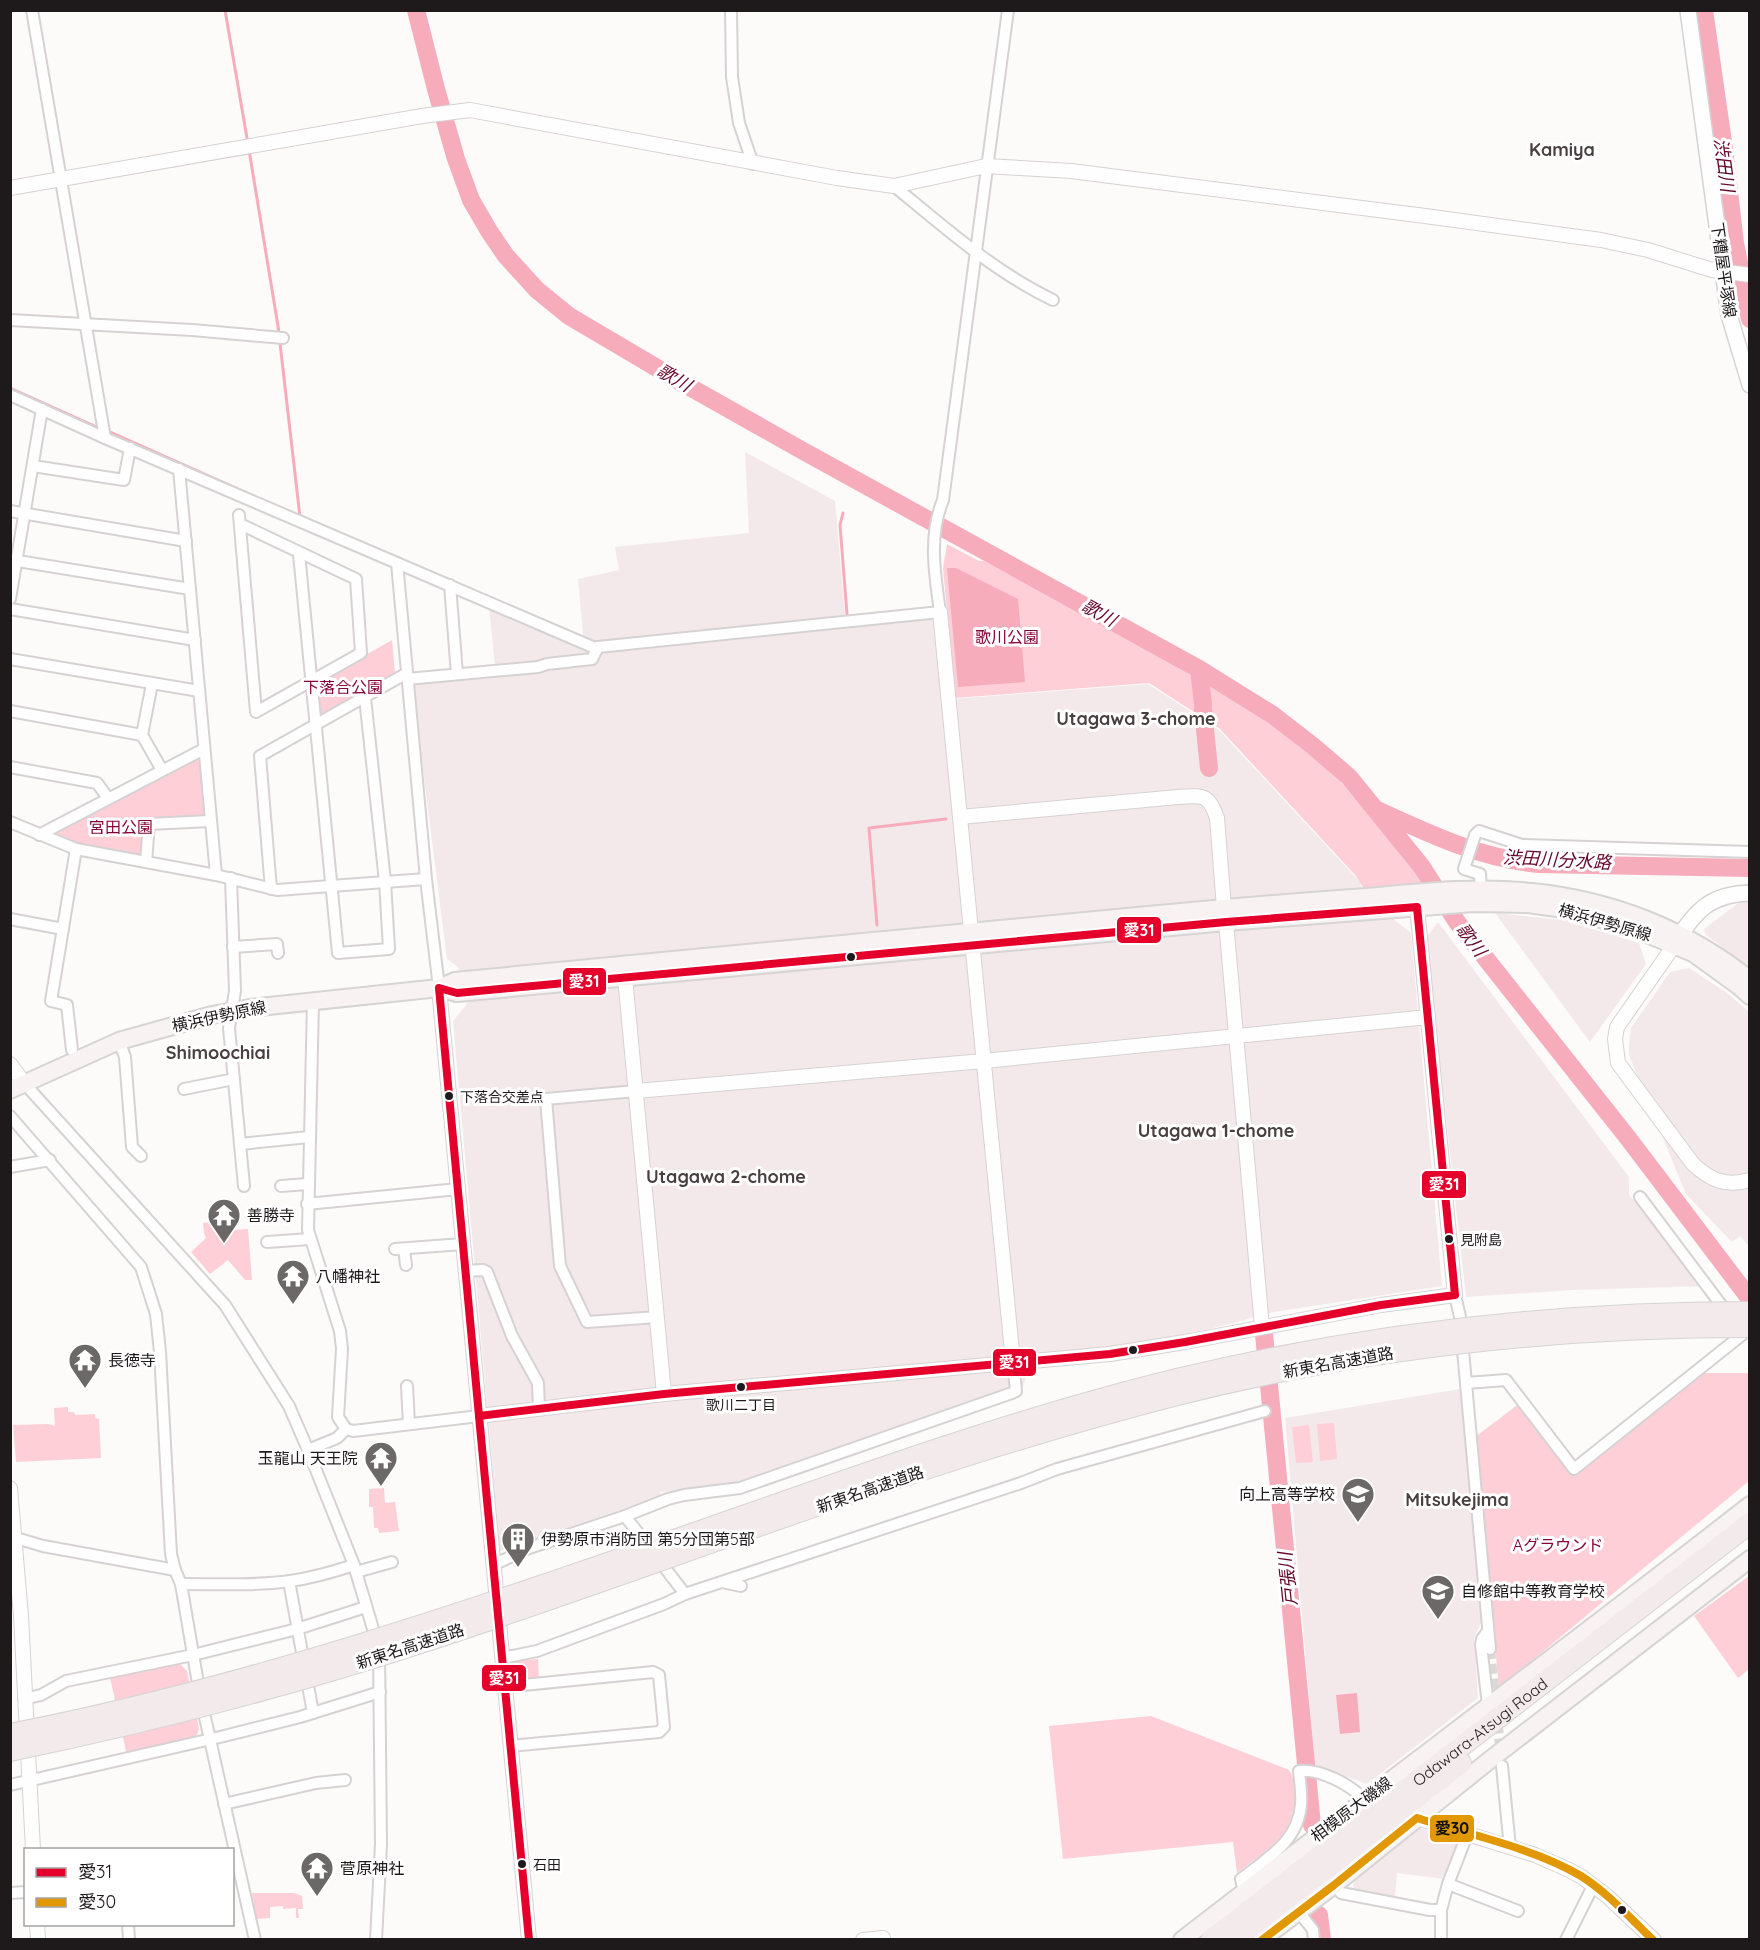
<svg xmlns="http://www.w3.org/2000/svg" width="1760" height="1950" viewBox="0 0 1760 1950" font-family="Quicksand,'Noto Sans JP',sans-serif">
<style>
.built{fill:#f4e9ea}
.green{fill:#fecfd7}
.water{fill:#f6acbb}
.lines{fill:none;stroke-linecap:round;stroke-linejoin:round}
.stream{stroke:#f6acbb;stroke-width:3}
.river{stroke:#f6acbb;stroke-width:18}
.minor-tunnel{stroke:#dcd8d8;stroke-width:10;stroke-dasharray:10 5;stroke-linecap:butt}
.minor-casing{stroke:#d6d2d3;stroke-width:14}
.tertiary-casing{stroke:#d6d2d3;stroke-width:16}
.secondary-casing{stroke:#d6d2d3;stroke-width:18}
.primary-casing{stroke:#d6d4d4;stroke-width:20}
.motorway-casing{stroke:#d6d4d4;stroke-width:22}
.minor{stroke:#fffefe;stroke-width:10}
.tertiary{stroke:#fffefe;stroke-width:14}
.secondary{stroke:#fffefe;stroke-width:15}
.primary{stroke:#f8f2f3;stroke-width:16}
.motorway{stroke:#f3eaec;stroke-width:20}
.motorway-bridge-casing{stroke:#d6d4d4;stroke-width:22;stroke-linecap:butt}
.motorway-bridge{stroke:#f3eaec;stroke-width:20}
.bus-1-casing{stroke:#fff;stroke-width:12}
.bus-2-casing{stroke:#fff;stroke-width:12}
.bus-1{stroke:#e4002b;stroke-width:8}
.bus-2{stroke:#e19803;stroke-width:8}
.bus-dot{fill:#1e191a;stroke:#fff;stroke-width:2}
.labels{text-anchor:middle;stroke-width:6;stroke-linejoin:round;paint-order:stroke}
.bus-label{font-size:14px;fill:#1e191a;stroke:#fff;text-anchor:start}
.street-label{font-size:16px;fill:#1e191a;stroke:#fff}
.park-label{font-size:16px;fill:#860338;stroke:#fff}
.poi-label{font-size:16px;fill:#1e191a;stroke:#fff;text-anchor:start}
.neighbourhood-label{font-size:18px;font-weight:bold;fill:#493e40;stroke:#fff}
.water-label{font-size:18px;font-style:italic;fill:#65062a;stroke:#fff}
.line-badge{stroke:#fff;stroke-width:2}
.badge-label{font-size:16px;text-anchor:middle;font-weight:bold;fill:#fff}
.pale-badge-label{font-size:16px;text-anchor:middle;font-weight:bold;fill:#111}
</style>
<rect width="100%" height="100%" fill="#fdfafa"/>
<!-- built -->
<g class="built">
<path d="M 745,452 L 835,501 L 846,627 L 937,618 L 953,699 L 1148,684 L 1219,730 L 1360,882 L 1361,889 L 1392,918 L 1411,933 L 1442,1286 L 1274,1312 L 1157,1343 L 1035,1355 L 1022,1389 L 754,1478 L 753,1486 L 660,1492 L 660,1496 L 500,1551 L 453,1021 L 467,1004 L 458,967 L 447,959 L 412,683 L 496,678 L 489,605 L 584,644 L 578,579 L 619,570 L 615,547 L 749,533 Z"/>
<path d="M 1741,901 L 1749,901 L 1749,967 L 1706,935 L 1704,929 Z"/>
<path d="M 1495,913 L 1563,920 L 1639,943 L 1646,964 L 1590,1042 Z"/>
<path d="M 1438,922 L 1629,1177 L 1629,1195 L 1705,1286 L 1573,1290 L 1466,1297 L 1426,938 Z"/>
<path d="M 1689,968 L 1727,993 L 1749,1012 L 1749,1246 L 1740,1236 L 1732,1242 L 1686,1194 L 1629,1055 L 1629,1046 L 1631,1028 L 1670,972 Z"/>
<path d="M 1460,1389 L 1481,1622 L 1474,1639 L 1478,1698 L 1367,1784 L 1315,1766 L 1285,1418 Z"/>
<path d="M 1419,1828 L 1457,1840 L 1458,1843 L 1444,1879 L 1397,1873 L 1395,1899 L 1353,1893 L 1354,1880 Z"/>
</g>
<!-- green -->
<g class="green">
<path d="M 947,544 L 979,561 L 984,561 C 1039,590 1095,619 1150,648 C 1211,680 1275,713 1324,762 L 1425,881 L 1423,883 L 1364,889 L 1356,876 L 1220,729 L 1149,683 L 955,698 L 943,568 Z"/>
<path d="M 392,640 L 395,675 L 319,720 L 315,684 Z"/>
<path d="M 196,756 L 202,760 L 207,817 L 148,822 L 143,858 L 78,846 L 57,838 L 56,832 Z"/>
<path d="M 233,1221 L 233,1230 L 248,1229 L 252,1280 L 245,1280 L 228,1260 L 210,1274 L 191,1252 L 206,1238 L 204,1233 L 203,1223 Z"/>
<path d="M 1705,1373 L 1749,1373 L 1749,1481 L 1499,1688 L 1475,1437 L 1520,1403 L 1573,1473 Z"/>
<path d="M 68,1407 L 68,1412 L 74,1412 L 75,1415 L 95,1414 L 95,1418 L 99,1419 L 101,1458 L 16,1462 L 13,1425 L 48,1424 L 55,1426 L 54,1408 Z"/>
<path d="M 1334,1423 L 1337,1459 L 1320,1461 L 1317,1424 Z"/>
<path d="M 1309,1425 L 1313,1462 L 1296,1463 L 1292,1427 Z"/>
<path d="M 384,1488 L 385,1503 L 395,1502 L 399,1531 L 379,1533 L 378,1528 L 374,1528 L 373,1507 L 369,1507 L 369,1489 Z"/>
<path d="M 1749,1576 L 1749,1669 L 1738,1678 L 1694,1616 Z"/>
<path d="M 538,1659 L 539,1679 L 512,1682 L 509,1679 L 508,1665 L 518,1661 Z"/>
<path d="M 179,1663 L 187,1671 L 199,1729 L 195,1740 L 127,1756 L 110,1677 Z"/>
<path d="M 1151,1716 L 1289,1770 C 1294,1778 1296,1788 1295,1797 C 1293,1838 1266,1850 1237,1873 L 1233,1842 L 1063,1859 L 1049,1726 Z"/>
<path d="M 252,1893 L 294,1893 L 302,1896 L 303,1909 L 298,1909 L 299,1918 L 296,1918 L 296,1908 L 283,1909 L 283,1906 L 270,1907 L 270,1918 L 256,1919 Z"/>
</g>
<!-- water -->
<g class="water">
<path d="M 947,568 L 956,568 L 1018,599 L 1025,682 L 958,687 Z"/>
<path d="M 1357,1693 L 1360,1732 L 1340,1734 L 1336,1695 Z"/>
</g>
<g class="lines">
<!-- stream -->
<g class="stream">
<path d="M 225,10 L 248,144"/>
<path d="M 249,150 L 278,326 L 300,517"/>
<path d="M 10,388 L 99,428"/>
<path d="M 108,431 L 247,493"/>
<path d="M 843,513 L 840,525 L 847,614"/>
<path d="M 877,925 L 869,828 L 946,819"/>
</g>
<!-- river -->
<g class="river">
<path d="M 416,10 L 436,89 L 456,159 L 471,200 L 489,231 L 506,256 L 537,290 L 569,316 L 679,381 L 805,452 L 1199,669 L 1273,715 L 1313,746 L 1349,777 L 1422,867 L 1457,922 L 1628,1138 L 1750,1299"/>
<path d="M 1704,10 L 1724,149 L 1735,243 L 1750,319"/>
<path d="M 1199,669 L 1203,704"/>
<path d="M 1203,710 L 1209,768"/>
<path d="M 1377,810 C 1430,834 1481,859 1539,864 L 1750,868"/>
<path d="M 1264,1334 L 1312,1825"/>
<path d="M 1319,1915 L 1322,1940"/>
</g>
<!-- minor-tunnel -->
<path class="minor-tunnel" d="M 1490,1649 L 1501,1756"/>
<defs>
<g id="minor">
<path d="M 32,10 L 105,438"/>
<path d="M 731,10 L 732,77 L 739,123 L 753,164"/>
<path d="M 894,186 C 944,227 993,271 1053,300"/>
<path d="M 10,320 L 192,330 L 283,338"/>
<path d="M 10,395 L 105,438 L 397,563 L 426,879 L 439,988"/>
<path d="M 33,466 L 124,480 L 130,448"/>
<path d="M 179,469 L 216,875"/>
<path d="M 10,511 L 186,541"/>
<path d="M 239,515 L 256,712 L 361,653 L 356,579 L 240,524"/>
<path d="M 299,554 L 338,953 L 389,949 L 385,881 L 365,698"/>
<path d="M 18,561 L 190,589"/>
<path d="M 397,563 L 595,648 L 598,647"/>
<path d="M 450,585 L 457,674"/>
<path d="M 10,599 L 42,409"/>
<path d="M 10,609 L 195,640"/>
<path d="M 10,659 L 199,691"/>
<path d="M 407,679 L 538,667 L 547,664 L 592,659 L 598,647 L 940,612 C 935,575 928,536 943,500 L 1008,10"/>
<path d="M 152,684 L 142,735 L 162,770"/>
<path d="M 10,711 L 142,735"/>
<path d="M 10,767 L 97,783 L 108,798"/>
<path d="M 10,822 L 76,849 L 216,875 L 277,890 L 426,879"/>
<path d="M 39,835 L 204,749"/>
<path d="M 146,862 L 149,824 L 210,821"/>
<path d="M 231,878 L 235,991 L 229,1028 L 244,1186"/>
<path d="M 271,889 L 260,756 L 407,673"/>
<path d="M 1481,889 L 1480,874 L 1464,869 L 1475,835 L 1479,831 L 1522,845 L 1750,852"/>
<path d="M 10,919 L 63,929"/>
<path d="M 233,947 L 277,944 L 278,953"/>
<path d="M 313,1001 L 308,1230 L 340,1331 L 342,1349 L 338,1417 L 346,1429 L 353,1431 L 479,1416"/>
<path d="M 119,1041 L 125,1057 L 132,1147 L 141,1156"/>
<path d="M 72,1050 L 67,1005 L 51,1001 L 76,849"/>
<path d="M 24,1083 L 225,1305 L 289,1406 L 308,1450 L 354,1565 L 379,1649 L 381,1844 L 376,1940"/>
<path d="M 184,1089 L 234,1079"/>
<path d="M 636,1091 L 546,1099 L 560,1266 L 587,1322 L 658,1317"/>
<path d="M 10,1116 L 141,1267 L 156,1314 L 160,1352 L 171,1554 L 175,1570 L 181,1584 L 200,1695 L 255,1940"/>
<path d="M 240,1144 L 309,1137"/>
<path d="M 10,1167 L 50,1160"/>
<path d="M 281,1186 L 307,1184"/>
<path d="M 1640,1197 L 1728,1314"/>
<path d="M 307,1204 L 458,1189"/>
<path d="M 267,1242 L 310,1239"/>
<path d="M 395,1249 L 463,1244"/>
<path d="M 404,1249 L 406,1265"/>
<path d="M 465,1271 L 483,1270 L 487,1272 L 512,1336 L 538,1383 L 539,1409"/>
<path d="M 1455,1295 L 1460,1317 L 1490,1649"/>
<path d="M 1466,1383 L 1506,1380 L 1574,1469 L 1743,1334 L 1738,1327"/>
<path d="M 407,1386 L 409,1424"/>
<path d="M 308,1450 L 337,1438 L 346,1429"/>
<path d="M 625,1516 L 685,1594"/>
<path d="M 16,1538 L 43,1546 L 175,1570"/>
<path d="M 493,1565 L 529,1548 L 625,1516 L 668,1499 L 684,1495 L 740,1488 L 1012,1393 L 1016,1391 L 1013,1362"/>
<path d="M 356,1572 L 392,1562"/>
<path d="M 289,1581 L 313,1713"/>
<path d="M 722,1582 L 741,1586"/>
<path d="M 181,1584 C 217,1584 254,1586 290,1581 C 312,1578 333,1572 354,1565"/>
<path d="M 502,1658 L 537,1651 L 664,1604 L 685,1594 L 1021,1483 L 1057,1469 L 1265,1411"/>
<path d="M 504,1687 L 653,1672 L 659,1675 L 664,1727 L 659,1732 L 510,1746"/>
<path d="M 24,1699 L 41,1695 L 66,1681 L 193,1655 L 297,1629 L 366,1607"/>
<path d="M 1488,1705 L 1481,1645 L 1482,1639 L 1488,1631"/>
<path d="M 1502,1766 L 1510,1848"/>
<path d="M 10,1785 L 220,1737 L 300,1717 L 380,1692"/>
<path d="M 224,1804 L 316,1783 L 345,1780"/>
<path d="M 1448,1884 L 1518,1911"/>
<path d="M 1334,1885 L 1341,1893 L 1430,1910 L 1441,1910"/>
<path d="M 1244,1892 L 1241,1879 C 1268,1858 1299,1840 1301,1804 C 1302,1793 1300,1782 1299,1771 C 1321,1769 1349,1784 1364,1799"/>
<path d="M 10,1893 L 26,1892"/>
<path d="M 1298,1911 L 1313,1930 L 1314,1940"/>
<path d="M 128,1924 L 129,1940"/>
<path d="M 1441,1940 L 1441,1910 L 1448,1884 L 1467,1835"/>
<path d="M 1566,1940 L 1593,1886"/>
</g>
<g id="tertiary">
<path d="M 10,188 L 422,116 L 470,110 L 837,178 L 894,186 L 986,166 L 1071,171 L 1425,216 L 1601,240 L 1648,250 L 1712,270 L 1750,275"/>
<path d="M 940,612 L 1013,1362"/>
<path d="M 960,817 L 1178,797 C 1202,796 1208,792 1217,818 L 1224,908"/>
<path d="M 1226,922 L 1262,1327"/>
<path d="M 1675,944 L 1617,1027 L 1615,1039 L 1618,1063 L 1693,1164 C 1710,1180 1726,1187 1750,1180"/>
<path d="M 625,977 L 664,1394"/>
<path d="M 439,988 L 529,1940"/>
<path d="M 10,1064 L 24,1083"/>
<path d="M 636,1091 L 984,1061 L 1428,1017"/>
<path d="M 479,1416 L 664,1394 L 1110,1354 L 1185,1342 L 1381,1305 L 1455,1295 L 1416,897"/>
<path d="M 10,1488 L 21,1616 L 33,1850"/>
<path d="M 1417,1818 L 1535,1855 L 1567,1869 L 1582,1877 L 1607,1896 L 1654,1940"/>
<path d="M 37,1924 L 38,1940"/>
<path d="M 863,1940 L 883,1938"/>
</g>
<g id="secondary">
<path d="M 1688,10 L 1729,315 L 1750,385"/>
<path d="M 1675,943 C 1695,911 1710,894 1750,893"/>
</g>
<g id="primary">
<path d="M 439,988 L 457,993 L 1226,922 L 1474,903 L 1528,904 L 1564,909 L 1630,927 L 1693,953 L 1740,987 L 1750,996"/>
<path d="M 10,1090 L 119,1041 L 212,1015 L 250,1008 L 439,988 L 455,981 C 686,959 917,936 1148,915 C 1221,908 1294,902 1366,897 C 1422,892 1476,886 1532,892 C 1611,900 1687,929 1750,980"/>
<path d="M 1182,1940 C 1371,1794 1562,1652 1750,1505"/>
<path d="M 1261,1940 L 1334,1885 L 1491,1759 L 1750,1559"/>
</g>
<g id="motorway">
<path id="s1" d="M 1211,1940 L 1750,1523"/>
<path d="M 1234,1940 L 1461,1763"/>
</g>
</defs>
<!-- minor casing -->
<use href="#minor" class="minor-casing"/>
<!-- tertiary casing -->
<use href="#tertiary" class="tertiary-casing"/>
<!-- secondary casing -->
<use href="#secondary" class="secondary-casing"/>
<!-- primary casing -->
<use href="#primary" class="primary-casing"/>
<!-- motorway casing -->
<use href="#motorway" class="motorway-casing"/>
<!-- minor -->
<use href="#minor" class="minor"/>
<!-- tertiary -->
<use href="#tertiary" class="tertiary"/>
<!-- secondary -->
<use href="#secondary" class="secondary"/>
<!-- primary -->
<use href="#primary" class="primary"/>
<!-- motorway -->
<use href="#motorway" class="motorway"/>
<defs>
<g id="motorway-bridge">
<path d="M 10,1734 C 263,1685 504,1599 746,1515 C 888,1465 1030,1415 1177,1379 C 1364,1334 1557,1312 1750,1312"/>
<path d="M 10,1751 C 152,1722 292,1685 430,1640 C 679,1558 922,1460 1177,1395 C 1364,1348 1557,1327 1750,1327"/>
</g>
</defs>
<!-- motorway-bridge casing -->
<use href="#motorway-bridge" class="motorway-bridge-casing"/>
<!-- motorway-bridge -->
<use href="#motorway-bridge" class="motorway-bridge"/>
<defs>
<g id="bus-1">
<path d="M 1417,907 L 1455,1295 L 1381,1305 L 1185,1342 L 1110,1354 L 664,1394 L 479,1416 L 439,988 L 457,993 L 1226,922 Z"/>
<path d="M 479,1416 L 529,1940"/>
</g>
<path id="bus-2" d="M 1262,1940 L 1334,1885 L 1417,1818 C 1468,1834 1536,1849 1581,1876 C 1608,1893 1630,1918 1653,1940"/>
</defs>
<!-- bus-1 casing -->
<use href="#bus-1" class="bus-1-casing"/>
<!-- bus-2 casing -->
<use href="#bus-2" class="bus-2-casing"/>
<!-- bus-1 -->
<use href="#bus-1" class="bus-1"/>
<!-- bus-2 -->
<use href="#bus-2" class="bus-2"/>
</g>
<!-- icons -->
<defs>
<symbol id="temple-pin" viewBox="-11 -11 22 30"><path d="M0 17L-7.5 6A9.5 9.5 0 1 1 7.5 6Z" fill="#6c6868" stroke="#fff"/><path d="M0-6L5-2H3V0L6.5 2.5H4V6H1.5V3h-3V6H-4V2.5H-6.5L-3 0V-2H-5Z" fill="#fff"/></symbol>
<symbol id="school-pin" viewBox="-11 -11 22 30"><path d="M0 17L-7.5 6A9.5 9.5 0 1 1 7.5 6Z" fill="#6c6868" stroke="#fff"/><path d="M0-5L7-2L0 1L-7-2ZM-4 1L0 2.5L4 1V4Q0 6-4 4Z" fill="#fff"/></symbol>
<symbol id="building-pin" viewBox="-11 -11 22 30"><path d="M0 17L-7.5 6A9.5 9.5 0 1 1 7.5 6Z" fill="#6c6868" stroke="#fff"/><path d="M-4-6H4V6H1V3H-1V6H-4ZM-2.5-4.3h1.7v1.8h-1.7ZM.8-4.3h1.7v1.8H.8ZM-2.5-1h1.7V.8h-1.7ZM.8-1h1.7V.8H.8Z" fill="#fff"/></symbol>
</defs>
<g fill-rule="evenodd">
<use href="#temple-pin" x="205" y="1196" width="38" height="52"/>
<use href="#temple-pin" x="274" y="1257" width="38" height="52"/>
<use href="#temple-pin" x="66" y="1341" width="38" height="52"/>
<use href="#temple-pin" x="362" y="1439" width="38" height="52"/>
<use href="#school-pin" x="1339" y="1475" width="38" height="52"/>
<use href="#building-pin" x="499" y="1520" width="38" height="52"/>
<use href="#school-pin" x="1419" y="1572" width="38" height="52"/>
<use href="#temple-pin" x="298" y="1849" width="38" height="52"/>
</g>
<!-- markers -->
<g class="bus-dot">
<circle cx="851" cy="957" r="5"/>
<circle cx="449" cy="1096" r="5"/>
<circle cx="1449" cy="1239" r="5"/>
<circle cx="1133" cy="1350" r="5"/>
<circle cx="741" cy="1387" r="5"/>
<circle cx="522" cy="1864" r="5"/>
<circle cx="1622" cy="1910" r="5"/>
</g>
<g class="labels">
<!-- bus labels -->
<g class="bus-label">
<text x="460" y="1102">下落合交差点</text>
<text x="1460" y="1245">見附島</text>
<text x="741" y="1410" text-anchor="middle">歌川二丁目</text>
<text x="533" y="1870">石田</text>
</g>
<!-- street labels -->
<g class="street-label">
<text transform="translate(1724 270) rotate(82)" y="6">下糟屋平塚線</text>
<text transform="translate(1605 922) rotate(16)" y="6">横浜伊勢原線</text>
<text transform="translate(219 1016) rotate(-12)" y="6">横浜伊勢原線</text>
<text transform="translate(1338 1362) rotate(-10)" y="6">新東名高速道路</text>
<text transform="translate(870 1489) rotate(-19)" y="6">新東名高速道路</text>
<text transform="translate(410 1646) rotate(-18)" y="6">新東名高速道路</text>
<text dy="6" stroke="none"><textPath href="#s1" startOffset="340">Odawara-Atsugi Road</textPath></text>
<text transform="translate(1351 1809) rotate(-37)" y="6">相模原大磯線</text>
</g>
<!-- park labels -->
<g class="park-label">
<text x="1007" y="643">歌川公園</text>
<text x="343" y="693">下落合公園</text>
<text x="121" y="833">宮田公園</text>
<text x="1558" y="1551">Aグラウンド</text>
</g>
<!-- poi labels -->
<g class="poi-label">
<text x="247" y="1221">善勝寺</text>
<text x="316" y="1282">八幡神社</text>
<text x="108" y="1366">長徳寺</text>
<text x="358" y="1464" text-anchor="end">玉龍山 天王院</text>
<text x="1335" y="1500" text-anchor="end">向上高等学校</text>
<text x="541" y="1545">伊勢原市消防団 第5分団第5部</text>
<text x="1461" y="1597">自修館中等教育学校</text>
<text x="340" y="1874">菅原神社</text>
</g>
<!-- neighbourhood labels -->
<g class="neighbourhood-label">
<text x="1562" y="156">Kamiya</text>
<text x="1136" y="725">Utagawa 3-chome</text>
<text x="218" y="1059">Shimoochiai</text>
<text x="1216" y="1137">Utagawa 1-chome</text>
<text x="726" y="1183">Utagawa 2-chome</text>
<text x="1457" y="1506">Mitsukejima</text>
</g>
<!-- water labels -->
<g class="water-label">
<text transform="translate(1724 165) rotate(82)" y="6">渋田川</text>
<text transform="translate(674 378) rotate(30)" y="6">歌川</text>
<text transform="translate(1099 613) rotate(29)" y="6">歌川</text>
<text transform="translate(1557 860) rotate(3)" y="6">渋田川分水路</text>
<text transform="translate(1471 940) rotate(53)" y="6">歌川</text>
<text transform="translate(1288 1579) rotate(-96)" y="6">戸張川</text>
</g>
</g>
<g class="line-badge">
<rect x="1116" y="916" width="46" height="28" rx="6" fill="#e4002b"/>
<rect x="562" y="967" width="45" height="29" rx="6" fill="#e4002b"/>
<rect x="1421" y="1170" width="46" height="29" rx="6" fill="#e4002b"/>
<rect x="992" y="1348" width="45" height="29" rx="6" fill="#e4002b"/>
<rect x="481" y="1664" width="46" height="28" rx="6" fill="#e4002b"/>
<rect x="1429" y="1814" width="46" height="29" rx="6" fill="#e19803"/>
</g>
<g class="badge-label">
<text x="1139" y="936">愛31</text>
<text x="584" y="987">愛31</text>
<text x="1444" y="1190">愛31</text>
<text x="1014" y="1368">愛31</text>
<text x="504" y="1684">愛31</text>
</g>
<g class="pale-badge-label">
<text x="1452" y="1834">愛30</text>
</g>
<!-- border -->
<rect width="1760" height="1950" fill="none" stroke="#1e191a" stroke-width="24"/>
<!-- legend -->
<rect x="24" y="1848" width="210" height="78" fill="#ffffff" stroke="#a5a3a3" stroke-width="1.5"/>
<rect x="36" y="1868" width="30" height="9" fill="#e4002b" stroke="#a5a3a3" stroke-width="1.5"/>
<text x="78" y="1878" font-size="18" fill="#1e191a">愛31</text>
<rect x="36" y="1898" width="30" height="9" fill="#e19803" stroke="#a5a3a3" stroke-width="1.5"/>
<text x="78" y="1908" font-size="18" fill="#1e191a">愛30</text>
</svg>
